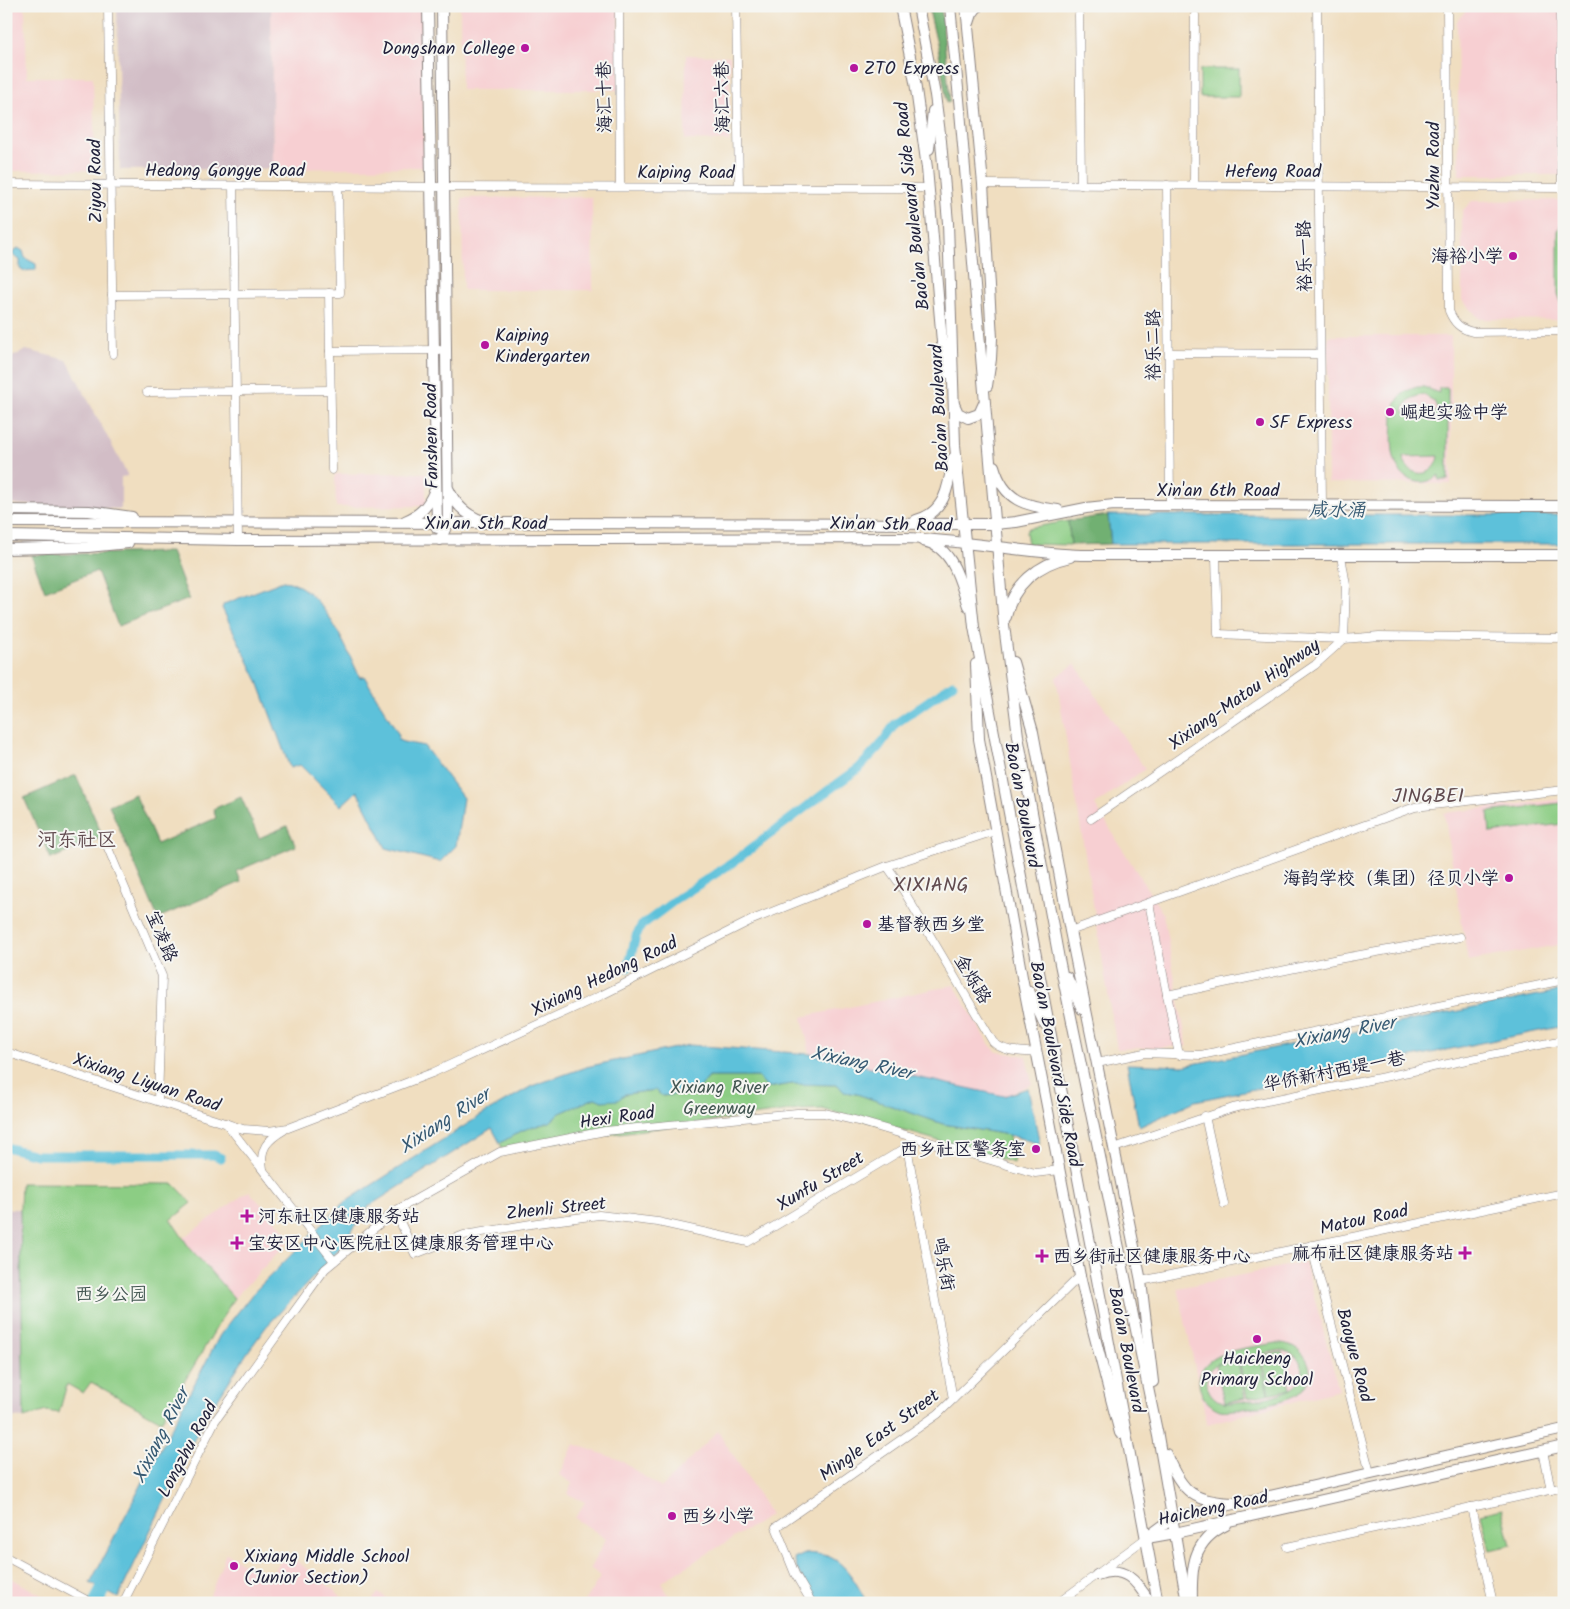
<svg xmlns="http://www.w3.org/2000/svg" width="1570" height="1609" viewBox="0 0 1570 1609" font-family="Kalam,'LXGW WenKai TC',sans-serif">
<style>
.built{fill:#f7cfd2}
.industrial{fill:#d2bdc6}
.green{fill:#8ccd84;stroke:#577860;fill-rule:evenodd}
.forest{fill:#71b072;stroke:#4a6956}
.water{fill:#5dc1da;stroke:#40728a}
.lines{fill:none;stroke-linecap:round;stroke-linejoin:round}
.canal{stroke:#5dc1da;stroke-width:9}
.river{stroke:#5dc1da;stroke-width:15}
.minor-casing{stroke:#89807e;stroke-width:9}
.major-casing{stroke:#89807e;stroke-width:12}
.minor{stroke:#fff;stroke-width:8}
.major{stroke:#fff;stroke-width:10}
.poi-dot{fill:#b5179e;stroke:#f6f6f2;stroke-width:2}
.labels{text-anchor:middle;stroke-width:4;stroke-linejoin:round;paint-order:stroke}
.poi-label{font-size:18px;fill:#22223b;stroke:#f6f6f2;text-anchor:start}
.street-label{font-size:18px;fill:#22223b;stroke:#f6f6f2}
.park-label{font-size:18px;fill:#425551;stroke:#f6f6f2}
.water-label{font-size:19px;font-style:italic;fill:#375a73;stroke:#f6f6f2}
.quarter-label{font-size:20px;fill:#614b4f;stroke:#f6f6f2}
</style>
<rect width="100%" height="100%" fill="#f6f6f2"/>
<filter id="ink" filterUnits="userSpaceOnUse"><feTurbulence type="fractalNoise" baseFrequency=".02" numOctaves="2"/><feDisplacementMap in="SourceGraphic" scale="10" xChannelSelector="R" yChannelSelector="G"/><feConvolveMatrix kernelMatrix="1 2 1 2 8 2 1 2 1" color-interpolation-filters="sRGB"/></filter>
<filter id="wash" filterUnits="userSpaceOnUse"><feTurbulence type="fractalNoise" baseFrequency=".0096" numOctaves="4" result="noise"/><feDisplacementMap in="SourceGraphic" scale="20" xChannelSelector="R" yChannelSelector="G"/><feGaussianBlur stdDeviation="1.12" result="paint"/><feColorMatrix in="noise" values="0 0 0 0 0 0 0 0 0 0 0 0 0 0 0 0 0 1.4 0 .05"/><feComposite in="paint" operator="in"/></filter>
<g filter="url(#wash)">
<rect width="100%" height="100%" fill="#f0dec0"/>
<!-- built -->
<g class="built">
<path d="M 271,6 L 422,6 L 424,167 L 273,169 Z"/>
<path d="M 460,6 L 618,6 L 619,90 L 461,90 Z"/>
<path d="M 6,8 L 25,8 L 27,77 L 93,77 L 95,170 L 6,171 Z"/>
<path d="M 1466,10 L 1564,10 L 1564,175 L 1459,175 L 1457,21 Z"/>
<path d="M 686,55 L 730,56 L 729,141 L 685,140 Z"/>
<path d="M 592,197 L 593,290 L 463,290 L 462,198 Z"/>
<path d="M 1564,200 L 1564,320 L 1480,319 L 1462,300 L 1462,211 L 1472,201 Z"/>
<path d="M 1328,336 L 1451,336 L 1451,484 L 1328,483 Z"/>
<path d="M 426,473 L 426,506 L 336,507 L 335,474 Z"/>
<path d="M 1075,664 L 1145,769 L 1095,805 L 1163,914 L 1187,1046 L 1117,1049 L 1056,677 Z"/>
<path d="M 1564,799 L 1564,944 L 1468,961 L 1444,813 Z"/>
<path d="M 954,985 L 990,1045 L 997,1052 L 1026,1056 L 1032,1084 L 1004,1096 L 810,1054 L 802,1017 Z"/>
<path d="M 249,1191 L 292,1238 L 234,1298 L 189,1247 L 183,1238 Z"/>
<path d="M 1305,1262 L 1339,1390 L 1207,1424 L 1178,1288 Z"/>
<path d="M 718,1431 L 771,1515 L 661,1582 L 673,1603 L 583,1603 L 601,1576 L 590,1568 L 606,1539 L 575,1518 L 585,1502 L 568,1494 L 572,1483 L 560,1475 L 574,1444 L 620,1460 L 661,1488 Z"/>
<path d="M 226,1553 L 268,1578 L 287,1553 L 350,1603 L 207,1603 Z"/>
<path d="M 6,1575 L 55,1603 L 6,1603 Z"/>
<path d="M 378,1593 L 396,1603 L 370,1603 Z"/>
</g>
<!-- industrial -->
<g class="industrial">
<path d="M 271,6 L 273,169 L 120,170 L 117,7 Z"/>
<path d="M 26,350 L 67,360 L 128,476 L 121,477 L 121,509 L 6,504 L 6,360 Z"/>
<path d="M 6,1209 L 20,1209 L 24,1418 L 6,1417 Z"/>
</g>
<!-- green -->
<g class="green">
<rect x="1200" y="69" width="39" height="28"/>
<path d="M 1564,218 L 1564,309 L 1558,294 L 1558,231 Z"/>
<path d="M 1417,387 L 1424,387 L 1439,393 L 1439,388 L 1448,388 L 1448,480 L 1439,480 L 1439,475 C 1432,481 1423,484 1414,481 C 1386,473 1393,434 1393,413 C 1396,398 1403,391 1417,387 ZM 1424,395 L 1434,401 L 1439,412 L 1403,412 C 1405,401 1412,396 1424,395 ZM 1439,456 C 1436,479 1407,479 1403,457 Z"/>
<path d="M 1068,521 L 1071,545 L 1028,544 L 1026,532 L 1029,528 Z"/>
<path d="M 1561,803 L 1563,824 L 1490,833 L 1488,812 Z"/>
<path d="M 709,1077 L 758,1077 L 767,1088 L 792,1084 L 839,1085 L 844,1092 L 857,1094 L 943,1124 L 1009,1135 L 1014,1163 L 912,1133 L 822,1109 L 798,1110 L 502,1148 L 500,1143 L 523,1130 L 550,1122 L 560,1113 L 595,1098 L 602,1101 L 625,1094 L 655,1090 L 663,1096 L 696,1092 Z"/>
<path d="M 21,1183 L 174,1184 L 192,1203 L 171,1220 L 189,1247 L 234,1298 L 161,1421 L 91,1382 L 83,1393 L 67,1384 L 59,1413 L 46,1411 L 24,1418 L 20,1209 Z"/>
<path d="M 1276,1343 C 1303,1341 1322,1372 1301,1392 C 1292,1401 1232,1413 1220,1410 C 1214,1408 1208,1403 1204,1398 C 1201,1393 1199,1387 1199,1380 C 1201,1349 1252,1348 1276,1343 ZM 1282,1350 C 1290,1352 1297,1355 1300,1363 C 1314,1397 1252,1399 1232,1403 L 1224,1403 L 1245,1398 L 1238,1361 L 1217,1364 L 1224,1361 ZM 1216,1364 L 1224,1402 L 1224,1403 C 1205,1397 1201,1376 1216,1364 Z"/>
<path d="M 1283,1352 L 1291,1389 L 1269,1394 L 1262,1356 Z"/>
<path d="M 1260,1356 L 1268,1394 L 1247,1398 L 1239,1360 Z"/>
<path d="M 1502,1509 L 1511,1545 L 1490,1550 L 1481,1514 Z"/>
</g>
<!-- forest -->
<g class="forest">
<path d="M 928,6 L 941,6 L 950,102 L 947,103 L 939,53 Z"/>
<path d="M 1108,515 L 1111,544 L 1071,545 L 1068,521 Z"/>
<path d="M 171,552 L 189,599 L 118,626 L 97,571 L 45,591 L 31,555 Z"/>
<path d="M 76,775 L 103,837 L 51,859 L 24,798 Z"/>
<path d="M 135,794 L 157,844 L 216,818 L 213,809 L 241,797 L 259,838 L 287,826 L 296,846 L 237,871 L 241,882 L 158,918 L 109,805 Z"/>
</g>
<!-- water -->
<g class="water">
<path d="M 18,248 L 23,251 L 25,258 L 36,264 L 36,270 L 23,271 L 20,269 L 20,260 C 16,257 11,257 14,251 Z"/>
<path d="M 1108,515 L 1564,515 L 1564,544 L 1111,544 Z"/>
<path d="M 283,581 C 320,583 347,649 360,678 L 364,676 L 399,735 L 398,740 L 403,742 L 424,746 L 463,798 L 456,846 L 440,862 L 386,848 L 357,791 L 341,806 L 300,765 L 290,768 L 257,679 L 222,608 L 224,604 Z"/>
<path d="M 1564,990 L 1564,1026 L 1195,1101 L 1139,1127 L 1127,1064 L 1183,1066 Z"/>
<path d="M 689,1045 L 810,1054 L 1004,1096 L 1028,1088 L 1040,1144 L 1009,1135 L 943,1124 L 857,1094 L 844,1092 L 838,1085 L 792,1084 L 767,1088 L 758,1077 L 709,1077 L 696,1092 L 662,1096 L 655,1090 L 625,1094 L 618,1100 L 602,1101 L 595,1098 L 560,1113 L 550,1122 L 523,1130 L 500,1143 L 492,1128 L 369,1206 L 339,1250 L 266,1327 L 247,1353 L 200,1427 L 118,1598 L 90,1583 L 220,1335 L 253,1293 L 342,1204 L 483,1114 L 532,1086 L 586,1067 Z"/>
<path d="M 807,1553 C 813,1554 821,1554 827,1556 C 846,1562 858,1586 867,1603 L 817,1603 L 798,1571 L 794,1559 Z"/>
</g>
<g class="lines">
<!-- canal -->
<g class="canal">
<path d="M 628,968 L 636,936 L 641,926 L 678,898 L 732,863 L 826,792 L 858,769 L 879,747 L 895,724 L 953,684"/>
<path d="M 6,1147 L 36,1155 L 214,1155 L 221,1158"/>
</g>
<!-- river -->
<path class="river" d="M 96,1603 L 112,1573"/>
</g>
</g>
<g filter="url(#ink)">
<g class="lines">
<defs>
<g id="minor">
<path d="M 108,6 L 113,354"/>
<path d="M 619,6 L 620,187"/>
<path d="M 736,6 L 739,187"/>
<path d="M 1317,6 L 1322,506"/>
<path d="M 1447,6 L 1449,311 C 1454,323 1460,329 1473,332 L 1564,331"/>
<path d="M 1560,6 L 1562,188"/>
<path d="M 1079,15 L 1081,185"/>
<path d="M 6,184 L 432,187 L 928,188"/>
<path d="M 983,184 L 1564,188"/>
<path d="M 1167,185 L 1170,505"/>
<path d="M 1194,185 L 1195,15"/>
<path d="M 233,186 L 238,540"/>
<path d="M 329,293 L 332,470"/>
<path d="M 112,295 L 340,293 L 338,186"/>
<path d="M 330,351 L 439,350"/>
<path d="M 1169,353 L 1320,354"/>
<path d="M 147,392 L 331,390"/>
<path d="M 1216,556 L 1218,634 L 1344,639 L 1379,636 L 1564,638"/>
<path d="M 1091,819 L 1315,665 L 1344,639 L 1346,585 L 1341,556"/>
<path d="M 108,848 L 162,976 L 158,1101"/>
<path d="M 887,866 L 899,883 L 993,1042 C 1005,1053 1022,1051 1037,1053"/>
<path d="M 1149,903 L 1179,1055"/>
<path d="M 1070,931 L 1415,807 L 1564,790"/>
<path d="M 1167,995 L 1338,959 L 1460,937"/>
<path d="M 6,1052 L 243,1129 L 269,1131 L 288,1128 L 432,1073 L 602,995 L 752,920 L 887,866 L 995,831"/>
<path d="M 1097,1063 L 1144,1053 L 1201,1055 L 1564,980"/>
<path d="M 1205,1116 L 1224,1204"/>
<path d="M 226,1123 L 334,1261"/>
<path d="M 908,1145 L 907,1147 L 953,1399"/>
<path d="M 1114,1148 L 1233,1108 L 1564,1040"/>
<path d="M 263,1169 C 259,1149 267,1140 284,1130"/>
<path d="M 395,1211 L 415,1254 L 464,1235 L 537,1223 L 599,1215 L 658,1222 L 748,1242 L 907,1147"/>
<path d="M 1311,1245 L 1370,1473"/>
<path d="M 1141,1281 L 1564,1193"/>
<path d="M 1543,1451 L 1551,1490"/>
<path d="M 1471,1507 L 1493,1603"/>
<path d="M 1287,1547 L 1564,1487"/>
<path d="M 6,1557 L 92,1603"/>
<path d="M 123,1603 L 215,1421 L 325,1269 L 395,1211 L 500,1152 L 605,1131 L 797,1113 L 824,1113 L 858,1121 L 1035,1173 L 1060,1170"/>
<path d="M 812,1603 L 795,1574 L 776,1527 L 938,1414 L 1080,1276"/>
<path d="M 1058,1603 L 1146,1538"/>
</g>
<g id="major">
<path d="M 428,6 L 437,528"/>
<path d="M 900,6 L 915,82 L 927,168 L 942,342 L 948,373"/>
<path d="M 918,6 L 935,95 L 941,141 L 948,223 L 955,445 L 974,627 L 1158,1603"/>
<path d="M 950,6 L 959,99 L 1004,625 L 1018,736 L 1059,959 L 1158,1436 L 1187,1603"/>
<path d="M 966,6 L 983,184 L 992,338 L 991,359 L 987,386"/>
<path d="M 969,23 L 972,14 L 978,6"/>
<path d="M 929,149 L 933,111"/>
<path d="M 954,404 L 958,413 L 968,418 L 979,414 L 984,403"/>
<path d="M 994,466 C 1004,501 1025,506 1058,510"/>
<path d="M 449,490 C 456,506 468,516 483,521"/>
<path d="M 6,510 L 89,511 L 132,517"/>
<path d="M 916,520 C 946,513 949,484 953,458"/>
<path d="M 405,521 C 420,515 428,506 434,492"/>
<path d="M 6,522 L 995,524 L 1016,522 L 1086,508 L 1114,505 L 1564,506"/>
<path d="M 6,536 L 238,540 L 905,538 C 965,540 1023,553 1082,555 L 1564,555"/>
<path d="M 440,540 L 448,523 L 442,6"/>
<path d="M 923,541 C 953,546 960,582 968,606"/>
<path d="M 6,549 L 88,547 L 128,543"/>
<path d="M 1006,617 C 1013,585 1037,564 1070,557"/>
<path d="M 1013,662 L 1033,732 L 1070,931 L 1141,1281 L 1153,1382"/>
<path d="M 976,664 L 979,739 L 1022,977 L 1080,1276 L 1093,1330 L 1120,1433"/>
<path d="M 1067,977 L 1082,1009"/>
<path d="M 1029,991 L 1045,1025"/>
<path d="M 1166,1454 C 1183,1494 1194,1502 1236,1503"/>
<path d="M 1146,1538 L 1173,1518 L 1564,1429"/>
<path d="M 1147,1538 L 1175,1533 L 1564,1446"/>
<path d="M 1097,1575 C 1124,1564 1137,1581 1150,1603"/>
<path d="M 1192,1602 C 1191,1568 1192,1541 1226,1525"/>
</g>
</defs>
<!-- minor casing -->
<use href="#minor" class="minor-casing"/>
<!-- major casing -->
<use href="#major" class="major-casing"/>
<!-- minor -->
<use href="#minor" class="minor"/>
<!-- major -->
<use href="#major" class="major"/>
</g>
</g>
<!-- markers -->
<g class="poi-dot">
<circle cx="525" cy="48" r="5"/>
<circle cx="854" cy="68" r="5"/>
<circle cx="1513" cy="256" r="5"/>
<circle cx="485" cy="345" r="5"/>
<circle cx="1390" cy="412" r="5"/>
<circle cx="1260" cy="422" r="5"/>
<circle cx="1509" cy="878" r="5"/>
<circle cx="867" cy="924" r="5"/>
<circle cx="1036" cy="1149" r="5"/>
<path d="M244.5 1208.5h5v5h5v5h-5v5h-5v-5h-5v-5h5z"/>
<path d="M234.5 1235.5h5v5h5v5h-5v5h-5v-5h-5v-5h5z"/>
<path d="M1462.5 1245.5h5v5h5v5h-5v5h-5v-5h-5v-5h5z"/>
<path d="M1039.5 1248.5h5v5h5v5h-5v5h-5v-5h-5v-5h5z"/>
<circle cx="1257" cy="1339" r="5"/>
<circle cx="672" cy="1516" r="5"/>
<circle cx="234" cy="1566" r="5"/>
</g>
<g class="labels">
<!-- poi labels -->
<g class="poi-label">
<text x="515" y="54" text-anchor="end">Dongshan College</text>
<text x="864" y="74">ZTO Express</text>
<text x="1503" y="262" text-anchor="end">海裕小学</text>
<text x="495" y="341">Kaiping<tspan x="495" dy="21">Kindergarten</tspan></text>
<text x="1400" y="418">崛起实验中学</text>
<text x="1270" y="428">SF Express</text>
<text x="1499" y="884" text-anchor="end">海韵学校（集团）径贝小学</text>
<text x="877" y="930">基督教西乡堂</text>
<text x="1026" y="1155" text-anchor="end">西乡社区警务室</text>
<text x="258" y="1222">河东社区健康服务站</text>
<text x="248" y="1249">宝安区中心医院社区健康服务管理中心</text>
<text x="1454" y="1259" text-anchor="end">麻布社区健康服务站</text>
<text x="1053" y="1262">西乡街社区健康服务中心</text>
<text x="1257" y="1364" text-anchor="middle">Haicheng<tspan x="1257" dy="21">Primary School</tspan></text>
<text x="682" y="1522">西乡小学</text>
<text x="244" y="1562">Xixiang Middle School<tspan x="244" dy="21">(Junior Section)</tspan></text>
</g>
<!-- street labels -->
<g class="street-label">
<text transform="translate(604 97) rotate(-91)" y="6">海汇十巷</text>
<text transform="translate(722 97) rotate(-91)" y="6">海汇六巷</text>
<text transform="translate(1433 166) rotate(-90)" y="6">Yuzhu Road</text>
<text x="225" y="176">Hedong Gongye Road</text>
<text x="1273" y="177">Hefeng Road</text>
<text x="686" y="178">Kaiping Road</text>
<text transform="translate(95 181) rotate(-91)" y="6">Ziyou Road</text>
<text transform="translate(912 206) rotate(-96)" y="6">Bao'an Boulevard Side Road</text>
<text transform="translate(1304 256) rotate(-91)" y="6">裕乐一路</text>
<text transform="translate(1153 345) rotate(-90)" y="6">裕乐二路</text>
<text transform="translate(939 408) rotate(-93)" y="6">Bao'an Boulevard</text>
<text transform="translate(431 436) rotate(-91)" y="6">Fanshen Road</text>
<text x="1218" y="496">Xin'an 6th Road</text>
<text x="486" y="529">Xin'an 5th Road</text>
<text transform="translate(891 524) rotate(1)" y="6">Xin'an 5th Road</text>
<text transform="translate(1244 694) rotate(-35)" y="6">Xixiang-Matou Highway</text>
<text transform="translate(1023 805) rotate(79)" y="6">Bao'an Boulevard</text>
<text transform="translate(162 936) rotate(67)" y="6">宝凌路</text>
<text transform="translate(604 976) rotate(-26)" y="6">Xixiang Hedong Road</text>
<text transform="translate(973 979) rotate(59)" y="6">金烁路</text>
<text transform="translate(1056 1064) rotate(79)" y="6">Bao'an Boulevard Side Road</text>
<text transform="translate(1334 1071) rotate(-11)" y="6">华侨新村西堤一巷</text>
<text transform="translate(147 1082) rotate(18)" y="6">Xixiang Liyuan Road</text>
<text transform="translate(617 1117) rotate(-8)" y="6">Hexi Road</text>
<text transform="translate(820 1181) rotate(-31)" y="6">Xunfu Street</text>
<text transform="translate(556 1208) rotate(-6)" y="6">Zhenli Street</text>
<text transform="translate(1364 1219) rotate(-12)" y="6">Matou Road</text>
<text transform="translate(944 1264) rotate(80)" y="6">鸣乐街</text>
<text transform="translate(1127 1350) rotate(79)" y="6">Bao'an Boulevard</text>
<text transform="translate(1355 1355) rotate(75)" y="6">Baoyue Road</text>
<text transform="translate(879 1435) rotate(-36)" y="6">Mingle East Street</text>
<text transform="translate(187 1449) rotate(-62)" y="6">Longzhu Road</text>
<text transform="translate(1213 1508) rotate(-12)" y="6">Haicheng Road</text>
</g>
<!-- park labels -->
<g class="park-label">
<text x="719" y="1093">Xixiang River<tspan x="719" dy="21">Greenway</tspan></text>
<text x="111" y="1300">西乡公园</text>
</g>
<!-- water labels -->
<g class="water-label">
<text x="1337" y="516">咸水涌</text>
<text transform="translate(1344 1031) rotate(-11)" y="7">Xixiang River</text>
<text transform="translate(862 1062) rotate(12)" y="7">Xixiang River</text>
<text transform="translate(444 1120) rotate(-33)" y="7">Xixiang River</text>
<text transform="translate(160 1435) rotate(-63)" y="7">Xixiang River</text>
</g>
<!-- quarter labels -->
<g class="quarter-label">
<text x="1428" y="802">JINGBEI</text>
<text x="77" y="846">河东社区</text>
<text x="931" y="891">XIXIANG</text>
</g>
</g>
<!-- margin -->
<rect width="1570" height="1609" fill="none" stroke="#f6f6f2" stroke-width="25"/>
</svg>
